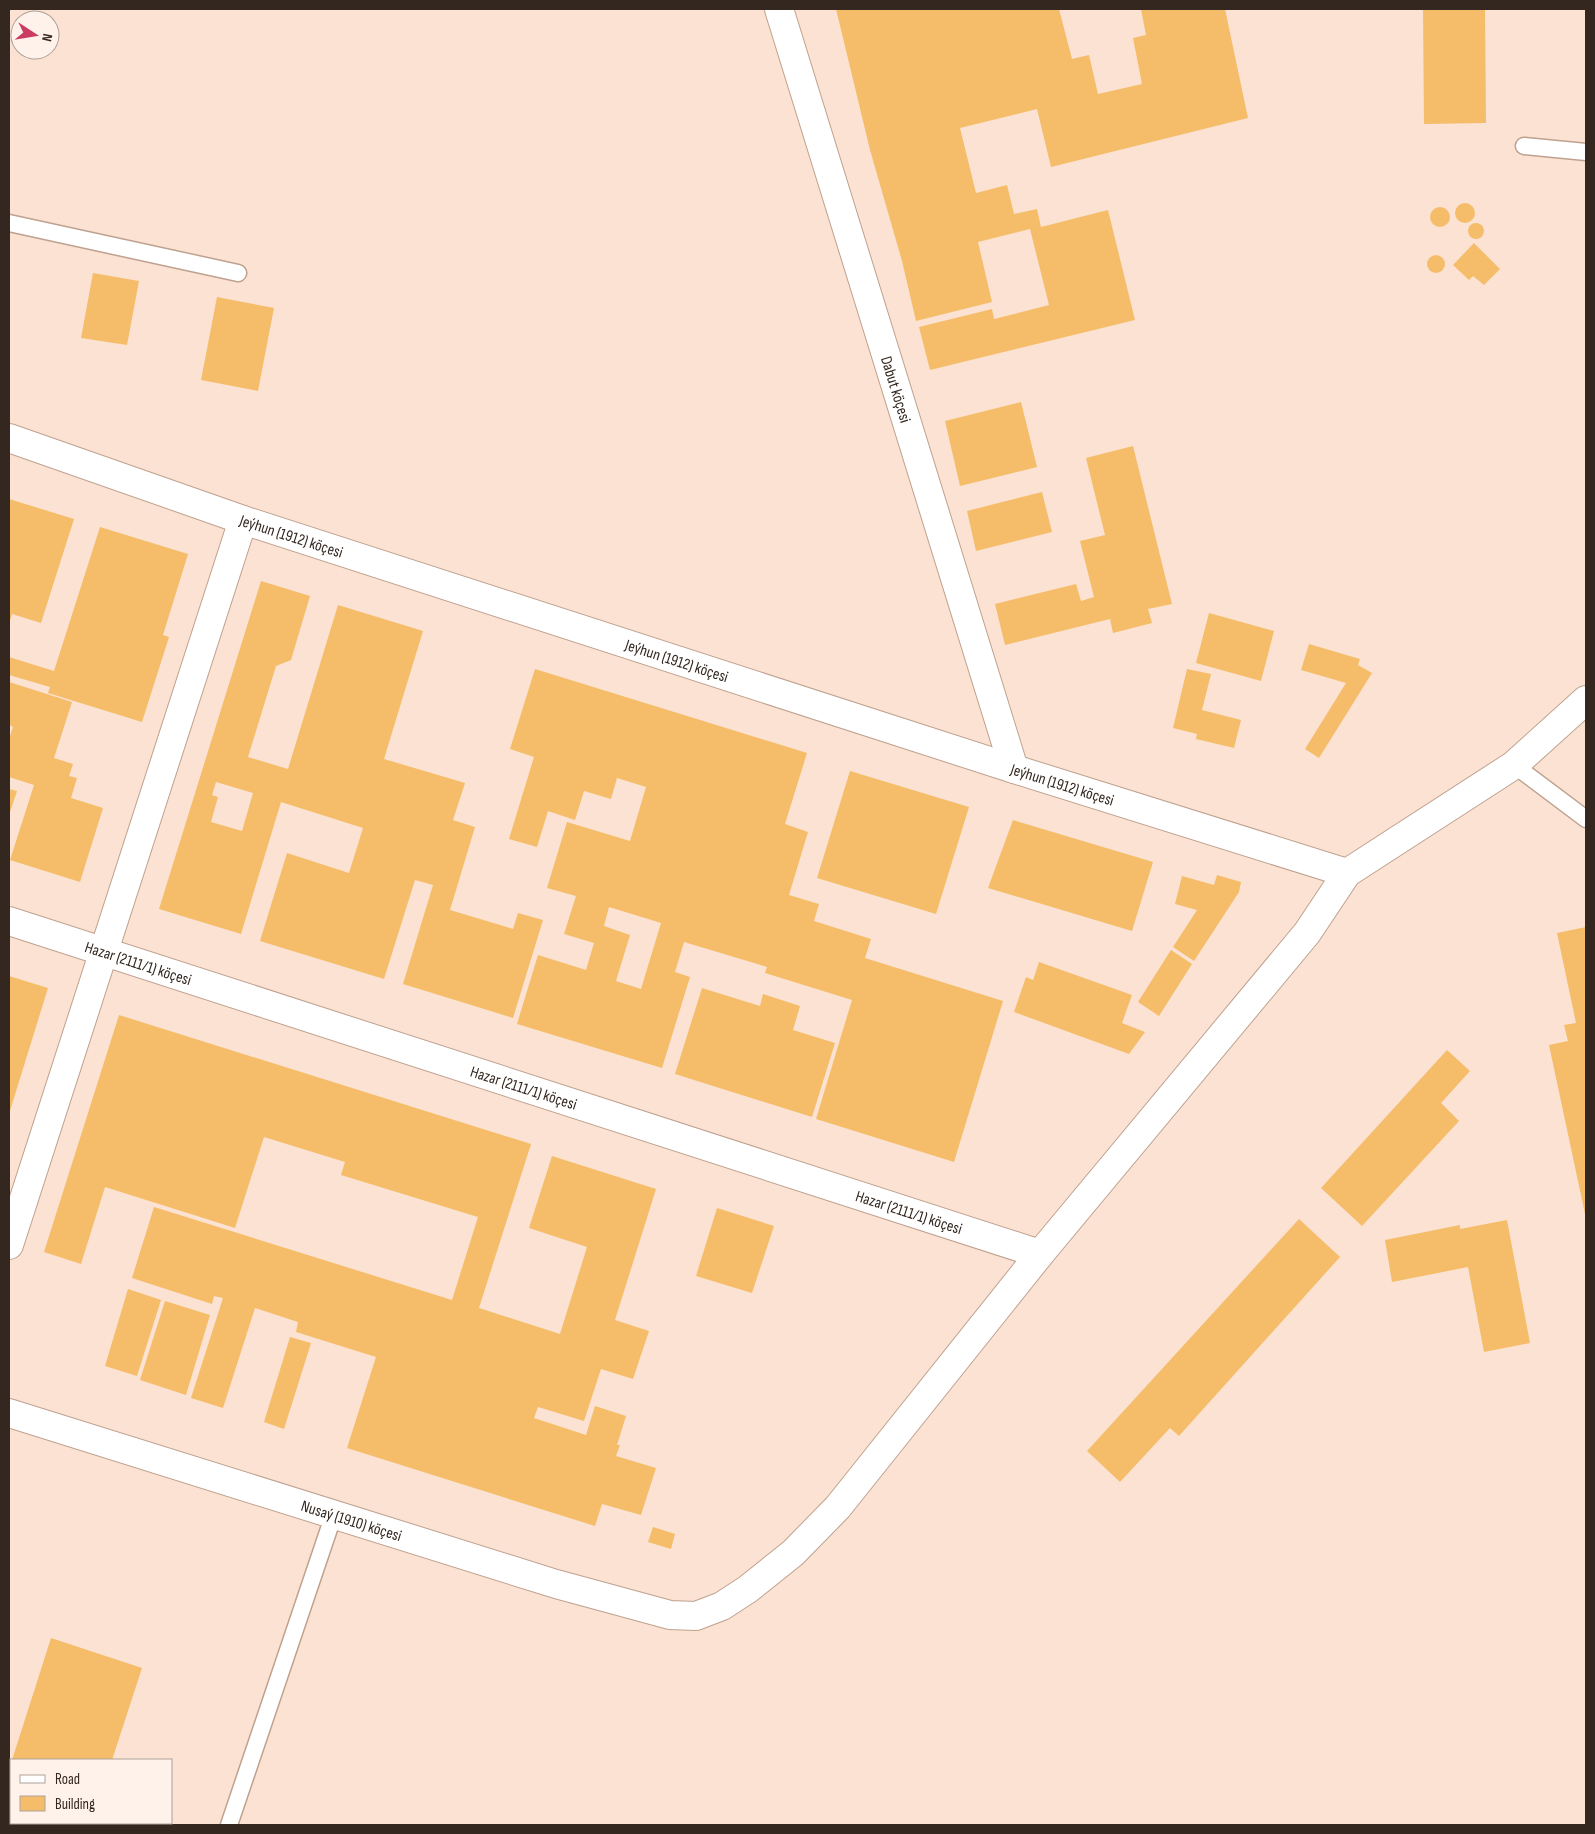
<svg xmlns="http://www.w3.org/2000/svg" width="1595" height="1834" viewBox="0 0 1595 1834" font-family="'Sofia Sans Condensed',sans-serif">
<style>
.building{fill:#f5bd69;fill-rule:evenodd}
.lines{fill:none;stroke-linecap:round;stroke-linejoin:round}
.service-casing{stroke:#bfa18f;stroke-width:19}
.minor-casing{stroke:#bfa18f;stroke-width:30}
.service{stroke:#fff;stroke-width:16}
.minor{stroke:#fff;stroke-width:28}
.labels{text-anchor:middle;stroke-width:4;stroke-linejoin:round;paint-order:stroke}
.street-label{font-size:16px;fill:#332720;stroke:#fff2ea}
</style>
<rect width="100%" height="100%" fill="#fbe2d2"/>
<!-- building -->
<g class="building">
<path d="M 836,9 L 1059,9 L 1072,59 L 1089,55 L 1098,94 L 1142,84 L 1133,38 L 1146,35 L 1141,9 L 1225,9 L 1248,118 L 1051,167 L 1037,109 L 960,128 L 976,193 L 1007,185 L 1014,214 L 1037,209 L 1041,227 L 1108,210 L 1135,320 L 930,370 L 919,327 L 992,309 L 994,319 L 1049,305 L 1030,229 L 978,242 L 992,302 L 916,321 L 902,261 L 870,150 Z"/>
<path d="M 1423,9 L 1485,9 L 1486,123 L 1424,124 Z"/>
<circle cx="1465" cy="213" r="10"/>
<circle cx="1440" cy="217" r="10"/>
<circle cx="1476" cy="231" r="8"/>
<path d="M 1474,243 L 1500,269 L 1484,285 L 1473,276 L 1469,280 L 1453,265 Z"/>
<circle cx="1436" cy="264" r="9"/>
<path d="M 93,273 L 139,281 L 127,345 L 81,338 Z"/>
<path d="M 217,297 L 274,308 L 258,391 L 201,380 Z"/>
<path d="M 1021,402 L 1037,467 L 960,486 L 945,421 Z"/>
<path d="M 1133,446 L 1172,604 L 1148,609 L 1152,623 L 1113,633 L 1110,619 L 1005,645 L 995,604 L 1076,584 L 1081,601 L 1094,597 L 1080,541 L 1105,535 L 1086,458 Z"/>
<path d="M 1042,492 L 1052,532 L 976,551 L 967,511 Z"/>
<path d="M 9,499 L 74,519 L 41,623 L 12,614 L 9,624 Z"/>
<path d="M 100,527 L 188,554 L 163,635 L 169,637 L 142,722 L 48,693 L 50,687 L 9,675 L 9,657 L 54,671 Z"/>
<path d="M 261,581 L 310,596 L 291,660 L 276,666 L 248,757 L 288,769 L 338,605 L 423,631 L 384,759 L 465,783 L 453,820 L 475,827 L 450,910 L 513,929 L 518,913 L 543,920 L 513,1018 L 403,984 L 433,885 L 415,880 L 384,979 L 260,941 L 287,853 L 349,873 L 363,828 L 281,802 L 241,934 L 159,909 ZM 216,782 L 253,793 L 242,831 L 211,822 L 218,797 L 212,795 Z"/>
<path d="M 1209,613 L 1274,631 L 1261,681 L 1196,663 Z"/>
<path d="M 1309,644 L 1360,659 L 1358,665 L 1372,673 L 1319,758 L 1305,749 L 1346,683 L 1301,670 Z"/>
<path d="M 535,669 L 807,753 L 785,824 L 808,832 L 789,895 L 819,904 L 814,921 L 871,939 L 865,958 L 1003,1001 L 954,1162 L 816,1119 L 852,1000 L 765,973 L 767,967 L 684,942 L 675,972 L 690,977 L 662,1068 L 517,1024 L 538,955 L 586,970 L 594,943 L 564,934 L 576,896 L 547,888 L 567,822 L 630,841 L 646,787 L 617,778 L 611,799 L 584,791 L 575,820 L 548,811 L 537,847 L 509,839 L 534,757 L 510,749 ZM 609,907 L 661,923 L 641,989 L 616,981 L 630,935 L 604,926 Z"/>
<path d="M 1187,669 L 1211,674 L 1202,710 L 1241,720 L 1234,748 L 1196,739 L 1197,734 L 1173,728 Z"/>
<path d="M 9,682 L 72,702 L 54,758 L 73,764 L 69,776 L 77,778 L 71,798 L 103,808 L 80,882 L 10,860 L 34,785 L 9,777 L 9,739 L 13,727 L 9,725 Z"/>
<path d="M 850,771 L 969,807 L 936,914 L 817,878 Z"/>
<path d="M 9,789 L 17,791 L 9,815 Z"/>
<path d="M 1013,820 L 1153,862 L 1132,931 L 988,888 Z"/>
<path d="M 1217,875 L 1241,882 L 1239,892 L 1194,961 L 1173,947 L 1197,910 L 1175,904 L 1182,876 L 1214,885 Z"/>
<path d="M 1586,927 L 1586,1214 L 1585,1214 L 1549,1045 L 1568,1041 L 1564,1025 L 1576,1023 L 1557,933 Z"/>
<path d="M 1171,950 L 1192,964 L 1159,1016 L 1138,1002 Z"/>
<path d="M 1039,962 L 1132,995 L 1122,1023 L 1145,1032 L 1129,1054 L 1014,1012 L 1026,977 L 1033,980 Z"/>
<path d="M 9,976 L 48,988 L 9,1114 Z"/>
<path d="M 702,988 L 760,1006 L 763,994 L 800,1006 L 793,1030 L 835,1043 L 812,1117 L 675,1074 Z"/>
<path d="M 119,1015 L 531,1144 L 479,1308 L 560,1334 L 587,1247 L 529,1228 L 552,1156 L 656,1189 L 615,1320 L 649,1331 L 633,1379 L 601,1369 L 584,1421 L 538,1407 L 534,1418 L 586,1435 L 595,1406 L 626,1416 L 617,1445 L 620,1445 L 616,1456 L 656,1468 L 641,1515 L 602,1504 L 595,1526 L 347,1448 L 376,1357 L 296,1332 L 298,1322 L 255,1308 L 223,1408 L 191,1398 L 223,1298 L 214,1296 L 212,1304 L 132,1278 L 154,1207 L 452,1300 L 478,1217 L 341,1175 L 345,1162 L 264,1137 L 235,1228 L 105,1187 L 81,1264 L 44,1252 Z"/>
<path d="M 1447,1050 L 1470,1071 L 1441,1103 L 1459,1121 L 1362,1226 L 1321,1188 Z"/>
<path d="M 717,1208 L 774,1226 L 752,1293 L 696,1276 Z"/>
<path d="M 1299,1219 L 1340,1257 L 1179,1436 L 1170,1428 L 1120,1482 L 1087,1451 Z"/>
<path d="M 1507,1220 L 1530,1343 L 1484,1352 L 1468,1267 L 1392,1282 L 1385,1240 L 1460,1225 L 1460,1229 Z"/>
<path d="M 128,1289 L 161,1300 L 137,1376 L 105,1366 Z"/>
<path d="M 165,1301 L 210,1315 L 186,1395 L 140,1380 Z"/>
<path d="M 290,1337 L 311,1343 L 284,1429 L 264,1422 Z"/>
<path d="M 653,1527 L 675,1534 L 671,1549 L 648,1542 Z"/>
<path d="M 51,1638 L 142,1668 L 112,1760 L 75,1760 L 70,1759 L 70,1760 L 12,1760 Z"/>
<path d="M 11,1762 L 11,1823 L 49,1823 L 48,1825 L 9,1825 L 9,1769 Z"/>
</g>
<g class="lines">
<defs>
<g id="service">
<path d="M 1524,146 L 1586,152"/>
<path d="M 9,223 L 238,273"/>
<path d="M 1514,765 L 1586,819"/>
<path d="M 229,1825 L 334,1514"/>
</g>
<g id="minor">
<path id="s1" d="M 779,9 L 1014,769"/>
<path id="s2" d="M 9,438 L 243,520 L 1014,769 L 1347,873"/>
<path id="s3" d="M 9,921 L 1040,1254"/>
<path d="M 9,1245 L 243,520"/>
<path id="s4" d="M 9,1413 L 556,1584 L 670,1615 L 696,1616 L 722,1606 L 748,1589 L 793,1553 L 838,1507 L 1040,1254 L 1307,933 L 1347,873 L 1514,765 L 1586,700"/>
</g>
</defs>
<!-- service casing -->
<use href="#service" class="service-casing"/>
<!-- minor casing -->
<use href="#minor" class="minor-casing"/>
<!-- service -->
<use href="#service" class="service"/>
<!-- minor -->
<use href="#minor" class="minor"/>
</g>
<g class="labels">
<!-- street labels -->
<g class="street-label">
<text dy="6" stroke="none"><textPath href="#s1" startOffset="398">Dabut köçesi</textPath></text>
<text dy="6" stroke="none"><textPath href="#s2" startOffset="299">Jeýhun (1912) köçesi</textPath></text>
<text dy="6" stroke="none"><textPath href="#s2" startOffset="704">Jeýhun (1912) köçesi</textPath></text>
<text dy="6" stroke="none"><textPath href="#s2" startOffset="1109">Jeýhun (1912) köçesi</textPath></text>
<text dy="6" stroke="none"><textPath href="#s3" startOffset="136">Hazar (2111/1) köçesi</textPath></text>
<text dy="6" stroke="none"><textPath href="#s3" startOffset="541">Hazar (2111/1) köçesi</textPath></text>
<text dy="6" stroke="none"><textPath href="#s3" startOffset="946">Hazar (2111/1) köçesi</textPath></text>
<text dy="6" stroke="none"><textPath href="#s4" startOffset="359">Nusaý (1910) köçesi</textPath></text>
</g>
</g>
<!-- border -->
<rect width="1595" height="1834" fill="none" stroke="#332720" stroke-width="20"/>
<!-- legend -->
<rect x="10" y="1759" width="162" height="65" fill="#fff2ea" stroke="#ada199"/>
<rect x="20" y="1775" width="25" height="8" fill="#ffffff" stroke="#ada199"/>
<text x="55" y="1784" font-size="15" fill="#332720">Road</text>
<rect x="20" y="1796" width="25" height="15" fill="#f5bd69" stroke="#ada199"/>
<text x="55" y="1809" font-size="15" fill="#332720">Building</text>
<!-- north arrow -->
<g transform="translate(35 35) rotate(102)"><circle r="24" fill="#fff2ea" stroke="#ada199"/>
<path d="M0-4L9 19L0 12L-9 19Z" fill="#cb3c63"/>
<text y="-8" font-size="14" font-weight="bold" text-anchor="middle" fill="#332720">N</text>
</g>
</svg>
